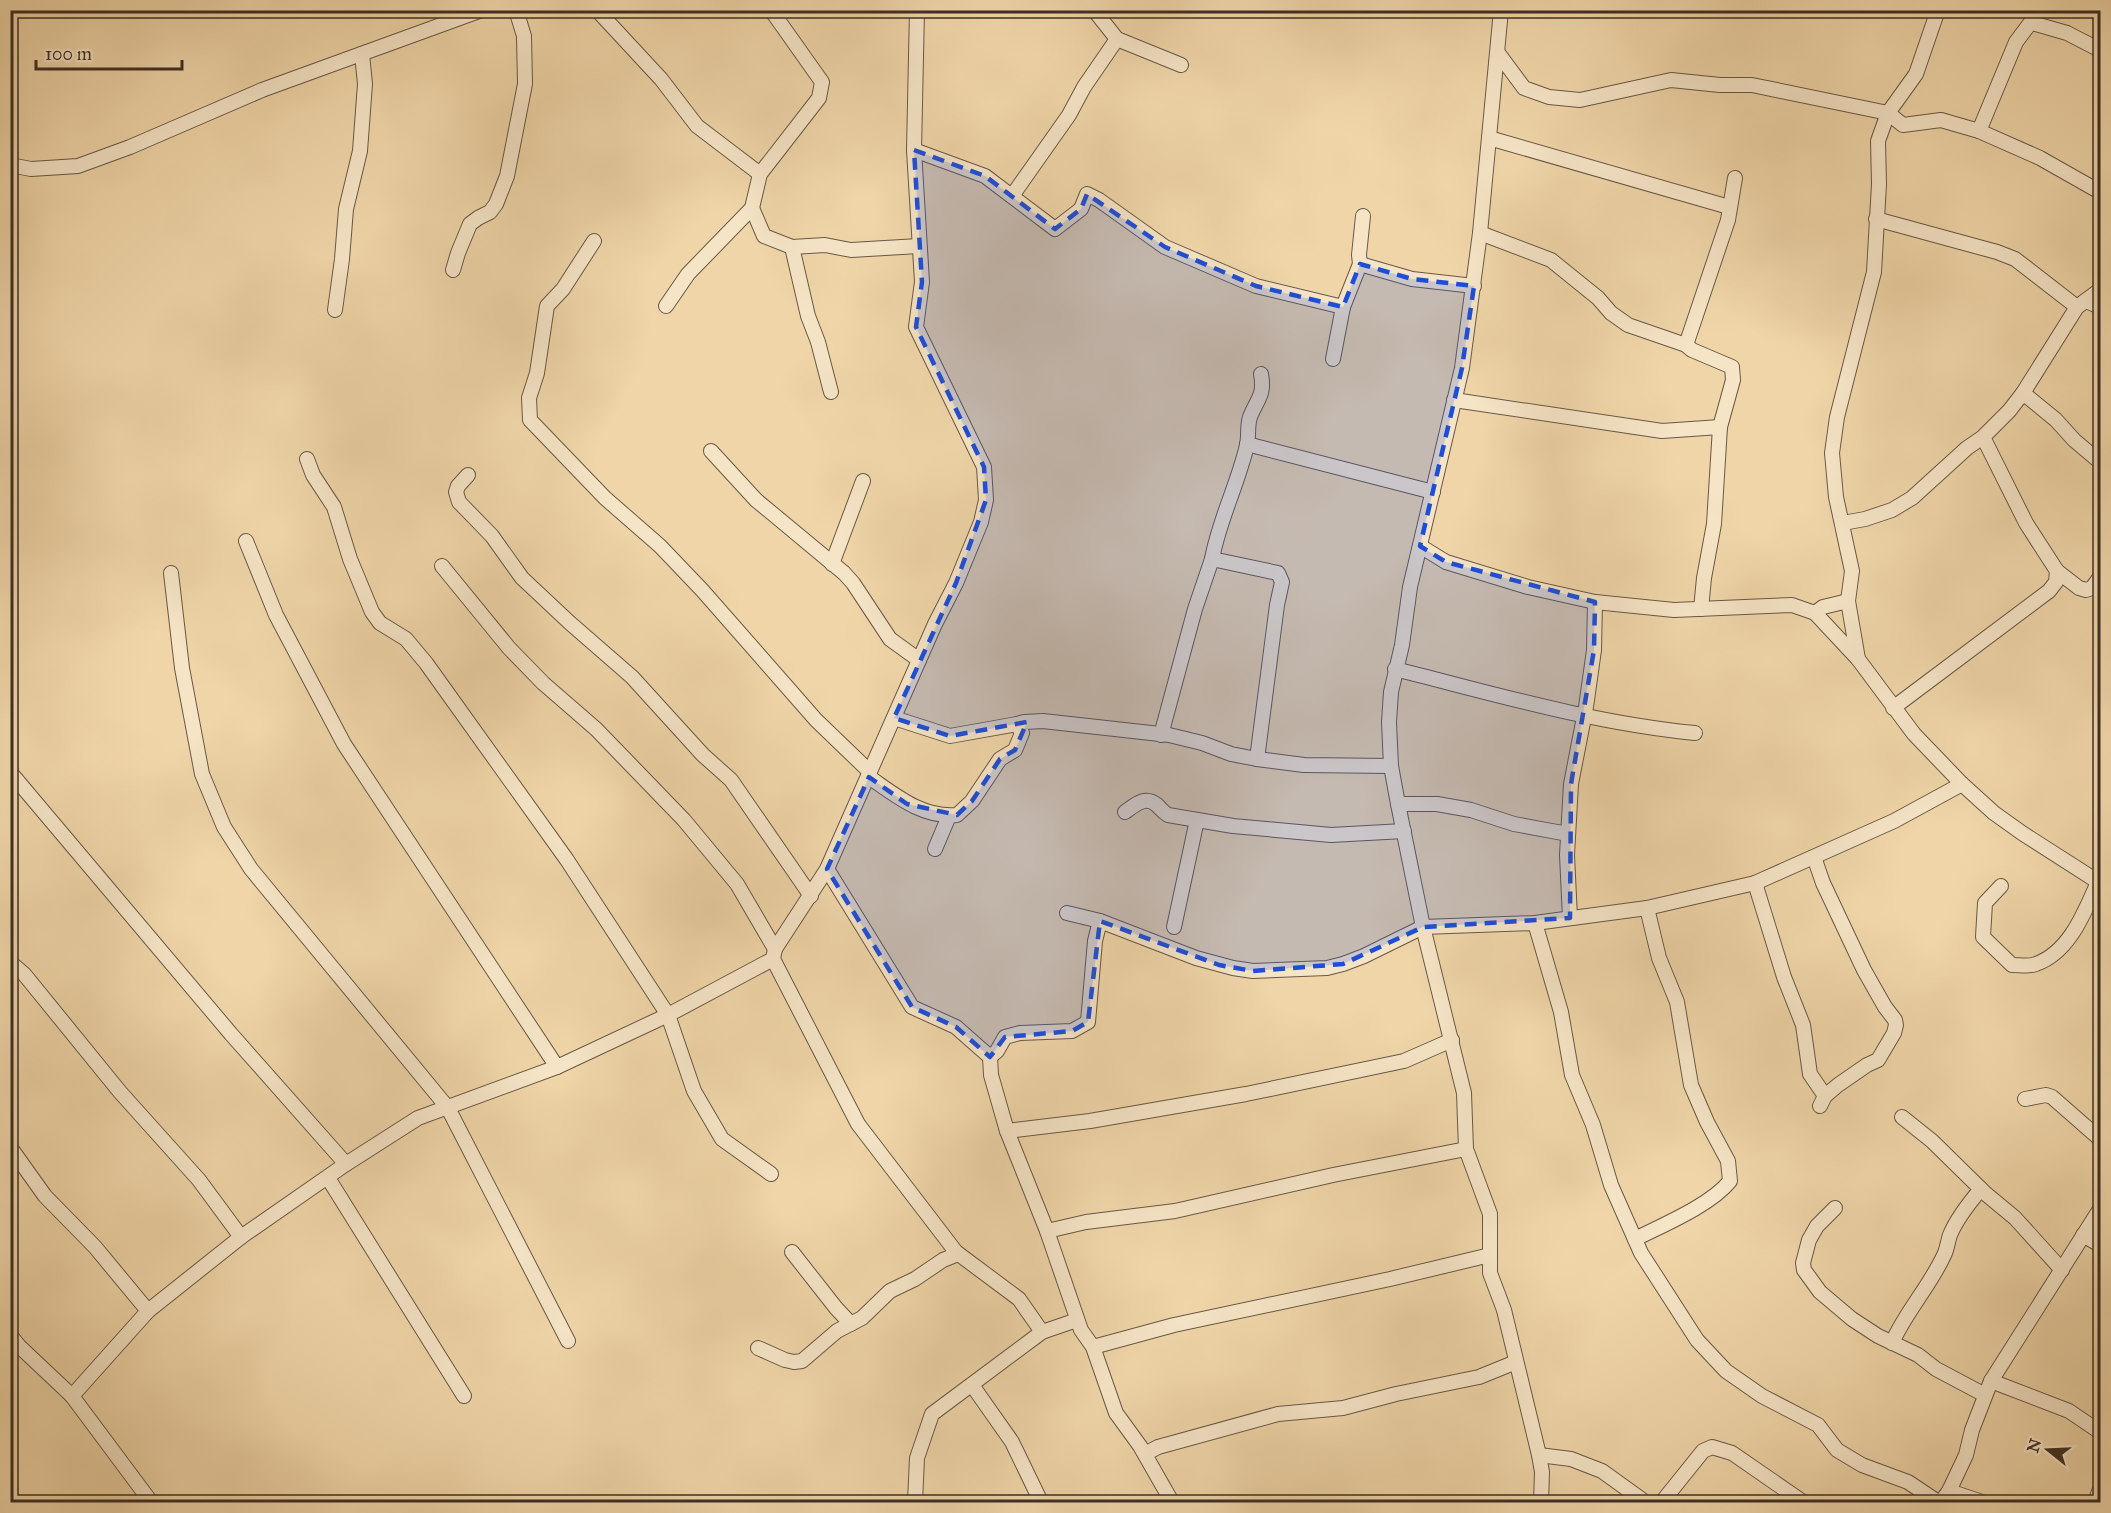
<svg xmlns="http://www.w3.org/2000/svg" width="2111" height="1513" viewBox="0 0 2111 1513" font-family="'IM FELL Great Primer',serif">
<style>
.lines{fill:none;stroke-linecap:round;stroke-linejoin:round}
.minor-casing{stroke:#6a5845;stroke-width:16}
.minor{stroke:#f5e4c6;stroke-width:14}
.marked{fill:#1d4ed8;fill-opacity:0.2;stroke:#1d4ed8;stroke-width:4.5;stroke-dasharray:12 8;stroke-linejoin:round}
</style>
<rect width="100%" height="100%" fill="#efd5a8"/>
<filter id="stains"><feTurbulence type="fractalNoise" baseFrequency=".00333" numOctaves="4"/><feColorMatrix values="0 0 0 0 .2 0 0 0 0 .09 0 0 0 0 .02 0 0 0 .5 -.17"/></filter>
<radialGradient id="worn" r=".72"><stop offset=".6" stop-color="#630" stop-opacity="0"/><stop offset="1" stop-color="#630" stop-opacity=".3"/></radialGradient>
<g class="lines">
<defs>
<g id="minor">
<path d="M 597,10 L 661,79 L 697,126 L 760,174"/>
<path d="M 1094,10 L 1117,39 L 1181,65"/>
<path d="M 1501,10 L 1480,233 L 1462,368 L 1410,587 L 1402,645 L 1391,692 L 1389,722 L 1391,766 L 1398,804 L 1423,927 L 1464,1093 L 1466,1149 L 1490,1214 L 1490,1273 L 1504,1310 L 1539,1455 L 1542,1472 L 1541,1502"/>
<path d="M 2032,23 L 2067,33 L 2100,50"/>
<path d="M 1498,53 L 1524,88 L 1549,97 L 1580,100 L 1671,80 L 1720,85 L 1752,85 L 1888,113 L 1903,125 L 1941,120 L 1979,131 L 2040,158 L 2100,192"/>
<path d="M 1979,131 L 2016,42 L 2040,10"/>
<path d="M 1489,138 L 1729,207"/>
<path d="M 914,150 L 985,176 L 1055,229 L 1081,209 L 1087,194 L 1099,200 L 1165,247 L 1256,286 L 1343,307"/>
<path d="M 10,165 L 31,169 L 78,166 L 130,147 L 262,90 L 482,10"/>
<path d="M 1012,196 L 1069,115 L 1084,87 L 1117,39"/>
<path d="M 752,208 L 764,236 L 792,247 L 825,245 L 851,250 L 919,246"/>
<path d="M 1876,219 L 1997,252 L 2015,259 L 2077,307"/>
<path d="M 1480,233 L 1551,260 L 1598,298 L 1611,313 L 1628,325 L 1686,345 L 1692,350 L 1732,367 L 1733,380 L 1720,427 L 1714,524 L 1704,578 L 1701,609"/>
<path d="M 594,241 L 563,289 L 547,306 L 537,373 L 529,398 L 530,420 L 605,498 L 660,546 L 702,590 L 816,720 L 870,772"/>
<path d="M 792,247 L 808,316 L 818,342 L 831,392"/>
<path d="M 1360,264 L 1412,279 L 1474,286"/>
<path d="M 453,270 L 458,253 L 470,224 L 478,218 L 490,212 L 496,204 L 507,176 L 525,84 L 524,36 L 516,10"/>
<path d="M 2086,301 L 2100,307"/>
<path d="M 666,306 L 688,274 L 752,208 L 760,174 L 819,98 L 822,82 L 771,10"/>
<path d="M 335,310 L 342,259 L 346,209 L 360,151 L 365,84 L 362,54"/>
<path d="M 1686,345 L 1728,220 L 1735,178"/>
<path d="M 1333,359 L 1343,307 L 1360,264 L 1359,255 L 1363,216"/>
<path d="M 2023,393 L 2056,420 L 2074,440 L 2100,462"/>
<path d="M 1454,400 L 1662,431 L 1720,427"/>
<path d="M 1247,444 L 1433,492"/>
<path d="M 711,451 L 756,500 L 844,573 L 853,583 L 890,639 L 919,660"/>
<path d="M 307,459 L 313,475 L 334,507 L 350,559 L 372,612 L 380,623 L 406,639 L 426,663 L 567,860 L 668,1015 L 694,1091 L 722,1139 L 771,1174"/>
<path d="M 468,475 L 458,486 L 456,492 L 459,502 L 492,536 L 522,578 L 570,623 L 632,677 L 703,755 L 731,780 L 811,896"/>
<path d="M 1843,523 L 1865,519 L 1892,510 L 1912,498 L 1967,448 L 1983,437 L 2009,411 L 2023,393 L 2077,307 L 2100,290"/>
<path d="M 246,541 L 276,615 L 344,744 L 557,1067"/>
<path d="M 1420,546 L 1446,562 L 1528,587 L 1595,602 L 1674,610 L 1792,605 L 1815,613 L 1858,659 L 1914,734 L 1962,784 L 1994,813 L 2022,833 L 2100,883"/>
<path d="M 1212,559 C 1219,520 1238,484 1247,445 C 1249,436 1247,426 1250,417 C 1257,399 1265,396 1261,374"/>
<path d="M 832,564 L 863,481"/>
<path d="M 442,566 L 509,648 L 543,683 L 596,729 L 684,820 L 737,884 L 775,949"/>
<path d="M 2057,571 L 2079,588 L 2086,590 L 2092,588 L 2100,577"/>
<path d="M 171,573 L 182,668 L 202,774 L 224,827 L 251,869 L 448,1108 L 568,1341"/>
<path d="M 1815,613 L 1823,607 L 1848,601"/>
<path d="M 1858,659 L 1848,601 L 1852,571 L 1836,497 L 1832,453 L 1837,417 L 1874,272 L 1879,184 L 1878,141 L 1888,113 L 1916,74 L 1938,10"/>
<path d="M 1395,669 C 1495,694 1592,723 1695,733"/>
<path d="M 1893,708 L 2049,591 L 2056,582 L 2057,571 L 2026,523 L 1983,437"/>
<path d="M 894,718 L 950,736 L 1017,724"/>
<path d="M 1161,735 L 1195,609 L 1212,559 L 1278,573 L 1282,582 L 1277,605 L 1257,759"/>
<path d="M 10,772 L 231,1034 L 346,1164"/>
<path d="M 869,777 C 895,795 922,818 957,815 L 972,801 L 1000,759 L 1015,750 L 1022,733 L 1017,724 L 1024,722 L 1043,721 L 1169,735 L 1202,743 L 1231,754 L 1257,759 L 1304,765 L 1391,766"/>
<path d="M 1398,804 L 1437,804 L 1471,810 L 1514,824 L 1568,834"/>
<path d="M 1125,812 C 1135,805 1145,795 1157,805 C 1161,809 1163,812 1168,815 L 1233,826 L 1331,835 L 1404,831"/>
<path d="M 935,849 L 949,816"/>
<path d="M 1814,857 L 1823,883 L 1864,970 L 1885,1007 L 1895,1020 L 1896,1025 L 1894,1033 L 1878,1060 L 1867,1065 L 1838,1085 L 1825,1096 L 1820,1106"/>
<path d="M 827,869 L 912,1007 L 956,1027 L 990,1057"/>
<path d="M 1755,883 L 1784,977 L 1803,1025 L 1810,1074 L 1825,1096"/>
<path d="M 2001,886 L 1985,903 L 1983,937 L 2012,965 C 2020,965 2029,967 2036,964 C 2070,952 2085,911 2098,882"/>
<path d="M 1067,913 L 1100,921 L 1196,958 L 1233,968 L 1253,971 L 1327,968 L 1343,964 L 1364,956 L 1423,927 L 1535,923 L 1647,908 L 1755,883 L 1894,821 L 1962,784"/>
<path d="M 1570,918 L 1567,855 L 1571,784 L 1586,707 L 1594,650 L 1595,602"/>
<path d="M 1100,921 L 1095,941 L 1088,1022 L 1072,1031 L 1020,1033 L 1005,1037 L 997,1051 L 990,1057 L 991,1075 L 1007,1131 L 1047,1231 L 1081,1330 L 1093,1347 L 1116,1413 L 1140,1446 L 1172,1502"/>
<path d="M 1535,923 L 1561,1012 L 1572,1075 L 1593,1125 L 1611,1185 L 1641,1253 L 1697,1340 L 1726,1371 L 1762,1396 L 1818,1425 L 1837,1450 L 1862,1465 L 1908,1482 L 1938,1502"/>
<path d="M 1174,927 L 1197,820"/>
<path d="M 773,959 L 858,1124 L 956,1252 L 1019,1299 L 1042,1332"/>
<path d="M 10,962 L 24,974 L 120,1092 L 199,1180 L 241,1237"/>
<path d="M 2025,1099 L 2046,1095 L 2052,1097 L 2100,1139"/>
<path d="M 1902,1117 L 1932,1141 L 1986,1194 L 2015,1218 L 2062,1270"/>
<path d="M 1007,1131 L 1090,1121 L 1246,1094 L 1404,1061 L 1452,1040"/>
<path d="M 10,1147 L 45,1196 L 95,1247 L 148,1311"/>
<path d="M 328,1178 L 464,1396"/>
<path d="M 1835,1208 L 1817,1226 L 1809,1240 L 1803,1263 L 1804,1270 L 1820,1292 L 1852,1319 L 1878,1336 L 1918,1355 L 1936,1369 L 1985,1395"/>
<path d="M 1047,1231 L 1086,1222 L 1175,1211 L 1333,1175 L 1466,1149"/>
<path d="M 2083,1235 L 2100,1245"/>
<path d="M 1635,1239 C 1663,1225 1711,1205 1730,1181 L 1728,1161 L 1707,1122 L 1691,1085 L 1677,1002 L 1659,958 L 1647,908"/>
<path d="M 792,1252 L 836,1308 L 851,1324"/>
<path d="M 10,1335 L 19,1346 L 72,1396 L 151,1502"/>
<path d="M 1892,1343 C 1906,1311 1931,1285 1945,1253 C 1947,1248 1948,1241 1950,1235 C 1957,1218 1969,1203 1981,1189"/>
<path d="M 1093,1347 L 1174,1325 L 1390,1279 L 1490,1255"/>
<path d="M 758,1348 L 785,1360 L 794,1362 L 802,1361 L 837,1331 L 862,1318 L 890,1291 L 915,1279 L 943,1260 L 958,1254"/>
<path d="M 1991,1381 L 2069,1411 L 2100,1432"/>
<path d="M 972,1385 L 1012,1442 L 1041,1502"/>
<path d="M 72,1396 L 148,1311 L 241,1237 L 346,1164 L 418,1118 L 557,1067 L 668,1015 L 773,959 L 775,949 L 827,869 L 935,624 L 956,583 L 981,522 L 986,500 L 984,467 L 916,327 L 922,282 L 914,150 L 917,10"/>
<path d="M 1145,1454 L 1158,1447 L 1278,1414 L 1343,1408 L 1396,1394 L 1479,1377 L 1516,1362"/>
<path d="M 1539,1455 L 1571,1459 L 1602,1471 L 1645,1502"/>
<path d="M 1949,1491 L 1982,1502"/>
<path d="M 915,1502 L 917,1458 L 932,1414 L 1042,1332 L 1077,1320"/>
<path d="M 1662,1502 L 1703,1451 L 1712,1447 L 1732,1453 L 1803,1502"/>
<path d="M 1941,1502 L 1949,1491 L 1966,1455 L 1972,1430 L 1991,1381 L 2100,1209"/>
<path d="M 2095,1502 L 2100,1489"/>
</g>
</defs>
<!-- minor casing -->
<use href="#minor" class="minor-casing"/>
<!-- minor -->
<use href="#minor" class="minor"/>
</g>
<!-- marked area -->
<path class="marked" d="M 914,150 L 985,176 L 1055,229 L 1081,209 L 1087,194 L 1165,247 L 1256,286 L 1343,307 L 1360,264 L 1412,279 L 1474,286 L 1462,368 L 1420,546 L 1446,562 L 1595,602 L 1594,650 L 1571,784 L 1570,918 L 1423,927 L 1343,964 L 1253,971 L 1219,965 L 1100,921 L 1088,1022 L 1072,1031 L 1005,1037 L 990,1057 L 956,1027 L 912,1007 L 827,869 L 869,777 L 907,804 L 957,815 L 972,801 L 1000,759 L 1015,750 L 1027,722 L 950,736 L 894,718 L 956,583 L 986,500 L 984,467 L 916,327 L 922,282 Z"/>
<!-- margin -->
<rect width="2111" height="1513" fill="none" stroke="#efd5a8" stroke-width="36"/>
<rect x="12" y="12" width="2087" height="1489" fill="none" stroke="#3e2f24" stroke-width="3"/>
<rect x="18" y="18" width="2075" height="1477" fill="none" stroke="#3e2f24" stroke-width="1.5"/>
<!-- north arrow -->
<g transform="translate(2048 1450) rotate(288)" stroke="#f5e4c6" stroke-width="4.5" paint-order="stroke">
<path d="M0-4.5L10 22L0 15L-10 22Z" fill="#3e2f24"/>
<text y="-9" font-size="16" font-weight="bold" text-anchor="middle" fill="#3e2f24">N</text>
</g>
<!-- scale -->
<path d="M36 60v9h146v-9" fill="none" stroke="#3e2f24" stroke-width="3"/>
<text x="45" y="60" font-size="18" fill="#3e2f24" stroke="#f5e4c6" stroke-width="4.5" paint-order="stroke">100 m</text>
<rect width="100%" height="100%" filter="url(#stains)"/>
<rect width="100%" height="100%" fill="url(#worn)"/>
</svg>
